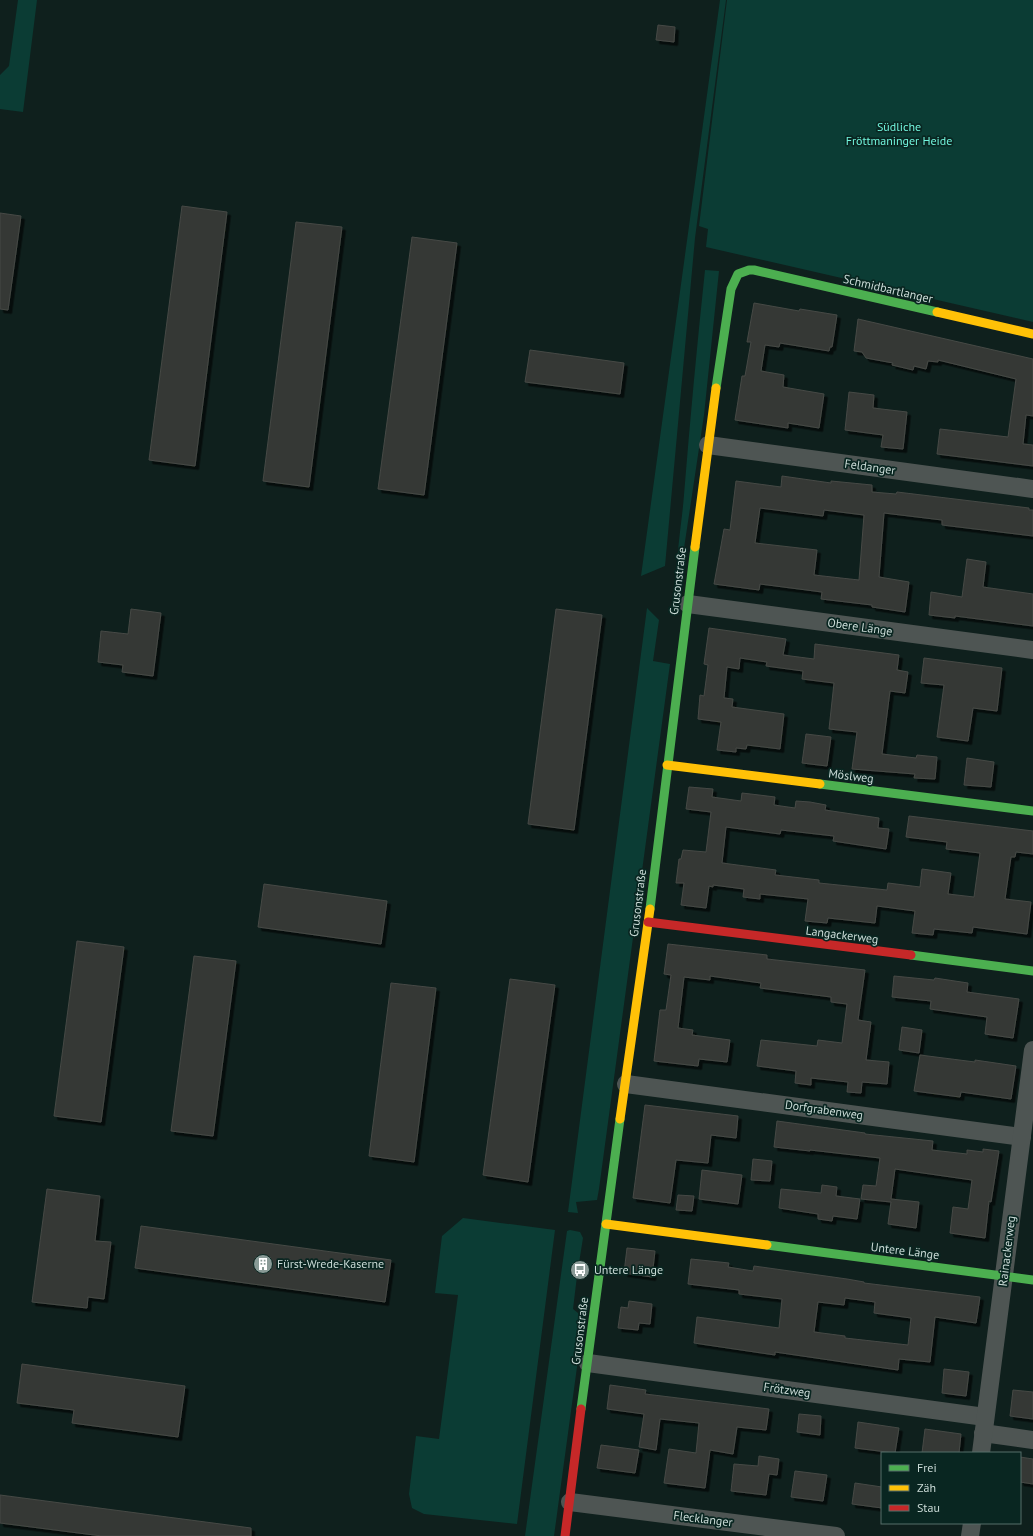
<svg xmlns="http://www.w3.org/2000/svg" width="1033" height="1536" viewBox="0 0 1033 1536" font-family="'PT Sans',sans-serif">
<style>
.green{fill:#0b3c34}
.building{fill:#353835;stroke:#464945;fill-rule:evenodd;filter:url(#shadow)}
.lines{fill:none;stroke-linecap:round;stroke-linejoin:round}
.street{stroke:#4e5553;stroke-width:18}
.fast{stroke:#4caf50;stroke-width:9}
.slow{stroke:#ffc107;stroke-width:9}
.jam{stroke:#c62828;stroke-width:9}
.labels{text-anchor:middle;stroke-width:3.5;stroke-linejoin:round;paint-order:stroke}
.park-label{font-size:12px;fill:#72f6de;stroke:#092621}
.street-label{font-size:12px;fill:#cbdbd7;stroke:#092621}
.poi-label{font-size:12px;fill:#cbdbd7;stroke:#092621;text-anchor:start}
</style>
<defs>
<filter id="shadow"><feDropShadow dx="3.5" dy="3.5" stdDeviation="0" flood-color="#0009"/></filter>
</defs>
<rect width="100%" height="100%" fill="#0f201d"/>
<!-- green -->
<g class="green">
<path d="M 18,0 L 37,0 L 23,112 L 0,109 L 0,75 L 9,66 Z"/>
<path d="M 720,0 L 726,0 L 695,238 L 665,566 L 641,576 Z"/>
<path d="M 727,0 L 1033,0 L 1033,322 L 706,247 L 708,229 L 699,226 Z"/>
<path d="M 705,270 L 719,271 L 704,415 L 680,575 L 677,574 C 677,547 682,521 684,495 C 690,420 697,345 705,270 Z"/>
<path d="M 647,608 L 659,620 L 653,661 L 670,664 L 599,1189 L 597,1200 L 576,1202 L 578,1213 L 568,1212 Z"/>
<path d="M 463,1218 L 555,1230 L 517,1524 L 424,1514 L 412,1508 L 409,1494 L 416,1436 L 439,1439 L 458,1295 L 435,1293 L 442,1236 Z"/>
<path d="M 570,1230 L 580,1232 L 583,1238 L 579,1263 L 575,1263 L 574,1275 L 577,1276 L 573,1309 L 578,1313 L 580,1345 L 554,1536 L 525,1536 L 567,1231 Z"/>
</g>
<!-- building -->
<g class="building">
<path d="M 658,25 L 675,27 L 674,42 L 656,40 Z"/>
<path d="M 182,206 L 227,212 L 195,466 L 149,460 Z"/>
<path d="M 0,213 L 21,216 L 8,310 L 0,309 Z"/>
<path d="M 296,222 L 342,227 L 309,487 L 263,481 Z"/>
<path d="M 412,237 L 457,243 L 424,495 L 378,489 Z"/>
<path d="M 754,303 L 799,311 L 800,309 L 837,315 L 832,347 L 830,347 L 829,351 L 780,343 L 779,347 L 765,345 L 761,371 L 784,375 L 783,387 L 824,394 L 819,428 L 788,423 L 788,428 L 735,420 L 742,376 L 745,376 L 751,342 L 747,342 Z"/>
<path d="M 858,319 L 1033,359 L 1033,416 L 1026,415 L 1023,444 L 1033,445 L 1033,466 L 937,454 L 940,429 L 1008,437 L 1016,379 L 938,360 L 938,362 L 928,361 L 926,369 L 914,366 L 913,370 L 892,365 L 893,363 L 866,358 L 862,352 L 854,351 Z"/>
<path d="M 530,350 L 624,363 L 620,394 L 525,382 Z"/>
<path d="M 849,392 L 874,395 L 873,408 L 907,412 L 903,449 L 881,447 L 883,435 L 845,430 Z"/>
<path d="M 782,476 L 831,483 L 831,481 L 872,485 L 872,492 L 896,494 L 897,492 L 1029,508 L 1029,510 L 1033,510 L 1033,536 L 942,525 L 942,520 L 884,513 L 879,577 L 909,582 L 905,612 L 872,607 L 872,605 L 821,599 L 822,592 L 760,584 L 759,590 L 714,584 L 724,529 L 730,530 L 736,481 L 781,487 ZM 760,508 L 823,516 L 824,510 L 864,515 L 859,580 L 814,575 L 817,550 L 755,543 Z"/>
<path d="M 967,559 L 986,562 L 983,587 L 1033,594 L 1033,626 L 955,616 L 955,618 L 929,615 L 931,592 L 962,597 Z"/>
<path d="M 131,609 L 161,613 L 153,676 L 122,672 L 123,665 L 98,662 L 101,631 L 128,634 Z"/>
<path d="M 556,609 L 602,615 L 574,830 L 528,824 Z"/>
<path d="M 709,628 L 786,639 L 783,655 L 814,659 L 815,644 L 899,655 L 897,670 L 908,672 L 905,693 L 890,691 L 882,754 L 916,758 L 917,755 L 937,757 L 935,779 L 914,778 L 915,774 L 852,769 L 857,732 L 829,729 L 834,683 L 802,679 L 803,671 L 766,666 L 767,662 L 740,658 L 739,669 L 727,667 L 724,698 L 733,699 L 732,707 L 784,714 L 780,749 L 747,745 L 746,749 L 736,748 L 736,752 L 717,750 L 721,722 L 698,719 L 700,695 L 704,696 L 708,665 L 704,664 Z"/>
<path d="M 924,658 L 1002,668 L 997,711 L 973,708 L 968,741 L 937,737 L 944,685 L 921,683 Z"/>
<path d="M 806,734 L 831,737 L 827,766 L 802,763 Z"/>
<path d="M 967,758 L 994,762 L 991,787 L 964,785 Z"/>
<path d="M 689,787 L 713,789 L 712,797 L 741,801 L 742,793 L 759,795 L 775,797 L 774,805 L 795,808 L 796,801 L 810,802 L 826,805 L 825,810 L 879,818 L 878,828 L 889,829 L 886,849 L 833,841 L 834,836 L 781,830 L 780,834 L 726,827 L 722,863 L 776,870 L 775,875 L 819,880 L 819,883 L 887,890 L 888,883 L 920,887 L 922,869 L 951,873 L 948,894 L 974,897 L 980,853 L 946,849 L 947,842 L 906,837 L 909,816 L 1033,831 L 1033,854 L 1016,852 L 1015,857 L 1011,857 L 1005,899 L 1031,902 L 1027,934 L 973,927 L 972,933 L 934,929 L 933,935 L 912,933 L 915,911 L 877,906 L 875,923 L 828,918 L 827,923 L 805,921 L 808,899 L 760,894 L 760,899 L 743,897 L 744,889 L 713,885 L 713,887 L 709,886 L 706,908 L 681,905 L 684,883 L 676,883 L 679,859 L 681,859 L 683,850 L 706,852 L 711,812 L 686,809 Z"/>
<path d="M 264,884 L 387,901 L 381,944 L 258,927 Z"/>
<path d="M 77,941 L 124,947 L 101,1122 L 54,1116 Z"/>
<path d="M 668,944 L 767,955 L 767,959 L 865,970 L 858,1020 L 871,1022 L 866,1060 L 889,1062 L 887,1084 L 862,1082 L 861,1093 L 847,1092 L 848,1082 L 811,1078 L 811,1085 L 795,1083 L 796,1071 L 757,1066 L 761,1040 L 817,1046 L 818,1040 L 842,1043 L 847,1004 L 831,1002 L 831,997 L 760,988 L 761,983 L 710,976 L 710,980 L 684,977 L 678,1028 L 693,1030 L 692,1035 L 730,1040 L 727,1062 L 699,1059 L 698,1066 L 654,1061 L 660,1010 L 666,1010 L 671,975 L 664,974 Z"/>
<path d="M 194,956 L 236,961 L 213,1136 L 171,1131 Z"/>
<path d="M 894,976 L 934,980 L 935,978 L 968,983 L 967,992 L 1019,999 L 1013,1038 L 985,1034 L 987,1017 L 930,1009 L 931,1001 L 892,997 Z"/>
<path d="M 510,979 L 555,985 L 528,1182 L 483,1175 Z"/>
<path d="M 391,983 L 436,988 L 414,1162 L 369,1156 Z"/>
<path d="M 902,1027 L 922,1030 L 919,1053 L 899,1050 Z"/>
<path d="M 920,1055 L 975,1062 L 975,1060 L 1016,1066 L 1011,1099 L 961,1092 L 960,1097 L 914,1091 Z"/>
<path d="M 645,1105 L 738,1116 L 736,1138 L 711,1135 L 708,1163 L 676,1160 L 670,1203 L 633,1198 Z"/>
<path d="M 777,1121 L 865,1133 L 865,1134 L 933,1141 L 932,1150 L 967,1154 L 967,1150 L 983,1152 L 983,1149 L 999,1151 L 991,1202 L 989,1201 L 985,1238 L 950,1233 L 953,1207 L 968,1209 L 972,1180 L 895,1169 L 891,1199 L 919,1202 L 916,1228 L 888,1224 L 891,1202 L 861,1199 L 863,1185 L 876,1186 L 880,1158 L 810,1150 L 810,1151 L 774,1147 Z"/>
<path d="M 753,1159 L 772,1161 L 770,1181 L 751,1180 Z"/>
<path d="M 702,1170 L 742,1175 L 738,1204 L 699,1199 Z"/>
<path d="M 822,1185 L 837,1187 L 836,1196 L 860,1199 L 857,1219 L 833,1216 L 832,1221 L 818,1219 L 818,1214 L 779,1208 L 781,1189 L 821,1193 Z"/>
<path d="M 47,1189 L 100,1196 L 95,1241 L 111,1242 L 104,1299 L 88,1297 L 87,1308 L 32,1302 Z"/>
<path d="M 678,1195 L 694,1196 L 692,1211 L 676,1210 Z"/>
<path d="M 141,1226 L 391,1260 L 385,1302 L 135,1268 Z"/>
<path d="M 627,1248 L 655,1251 L 652,1277 L 624,1273 Z"/>
<path d="M 691,1259 L 729,1263 L 728,1267 L 753,1271 L 754,1266 L 847,1279 L 864,1282 L 864,1283 L 980,1297 L 976,1323 L 935,1317 L 930,1362 L 899,1359 L 898,1370 L 775,1352 L 775,1355 L 694,1343 L 697,1317 L 779,1328 L 782,1299 L 739,1294 L 739,1290 L 688,1284 ZM 845,1298 L 875,1302 L 874,1313 L 911,1318 L 908,1345 L 845,1338 L 845,1336 L 814,1332 L 818,1302 L 844,1305 Z"/>
<path d="M 629,1301 L 652,1304 L 650,1324 L 639,1323 L 638,1330 L 618,1328 L 621,1307 L 628,1308 Z"/>
<path d="M 22,1364 L 185,1386 L 178,1437 L 72,1423 L 74,1410 L 17,1403 Z"/>
<path d="M 944,1369 L 969,1372 L 966,1396 L 942,1393 Z"/>
<path d="M 610,1385 L 646,1390 L 645,1394 L 769,1409 L 766,1430 L 737,1427 L 733,1454 L 710,1450 L 705,1488 L 664,1483 L 669,1449 L 696,1453 L 699,1423 L 660,1419 L 656,1450 L 639,1447 L 644,1414 L 607,1409 Z"/>
<path d="M 1013,1390 L 1033,1392 L 1033,1419 L 1010,1416 Z"/>
<path d="M 799,1414 L 821,1416 L 820,1435 L 797,1432 Z"/>
<path d="M 858,1422 L 899,1428 L 895,1453 L 855,1448 Z"/>
<path d="M 925,1429 L 961,1434 L 959,1453 L 922,1453 Z"/>
<path d="M 601,1445 L 639,1450 L 635,1473 L 597,1468 Z"/>
<path d="M 759,1456 L 779,1459 L 777,1475 L 769,1474 L 766,1495 L 731,1491 L 734,1464 L 758,1466 Z"/>
<path d="M 1020,1457 L 1033,1459 L 1033,1484 L 1020,1482 Z"/>
<path d="M 795,1471 L 827,1475 L 823,1501 L 791,1497 Z"/>
<path d="M 855,1483 L 882,1487 L 882,1508 L 852,1504 Z"/>
<path d="M 0,1495 L 251,1528 L 251,1536 L 102,1536 L 0,1523 Z"/>
</g>
<g class="lines">
<!-- street -->
<g class="street">
<path d="M 708,445 L 1033,489"/>
<path d="M 688,604 L 1033,650"/>
<path d="M 626,1084 L 1022,1137"/>
<path d="M 588,1363 L 985,1417"/>
<path d="M 983,1433 L 1033,1440"/>
<path d="M 981,1453 L 1033,1050"/>
<path d="M 570,1502 L 836,1536"/>
<path d="M 970,1536 L 972,1523"/>
</g>
<!-- fast -->
<g class="fast">
<path d="M 716,388 L 731,289 L 738,274 L 749,270 L 754,270 L 937,312"/>
<path d="M 820,784 L 1033,811"/>
<path d="M 650,909 L 695,547"/>
<path d="M 911,955 L 1033,971"/>
<path d="M 767,1245 L 1033,1280"/>
<path d="M 581,1409 L 620,1119"/>
</g>
<!-- slow -->
<g class="slow">
<path d="M 937,312 L 1033,334"/>
<path d="M 695,547 L 716,388"/>
<path d="M 667,765 L 820,784"/>
<path d="M 620,1119 L 650,909"/>
<path d="M 606,1224 L 767,1245"/>
</g>
<!-- jam -->
<g class="jam">
<path d="M 648,922 L 911,955"/>
<path d="M 565,1536 L 581,1409"/>
</g>
</g>
<!-- icons -->
<defs>
<symbol id="building-disc" viewBox="-11 -11 22 22"><circle r="9.5" fill="#899a96" stroke="#092621"/><path d="M-4-6H4V6H1V3H-1V6H-4ZM-2.5-4.3h1.7v1.8h-1.7ZM.8-4.3h1.7v1.8H.8ZM-2.5-1h1.7V.8h-1.7ZM.8-1h1.7V.8H.8Z" fill="#fff"/></symbol>
<symbol id="bus-disc" viewBox="-11 -11 22 22"><circle r="9.5" fill="#899a96" stroke="#092621"/><path d="M-5-6H5V4H4V6H2V4H-2V6H-4V4H-5ZM-3.5-4V0h7V-4ZM-3.5 1.2v1.5H-2V1.2ZM2 1.2v1.5H3.5V1.2Z" fill="#fff"/></symbol>
</defs>
<g fill-rule="evenodd">
<use href="#building-disc" x="252" y="1253" width="22" height="22"/>
<use href="#bus-disc" x="569" y="1259" width="22" height="22"/>
</g>
<g class="labels">
<!-- park labels -->
<g class="park-label">
<text x="899" y="131">Südliche<tspan x="899" dy="14">Fröttmaninger Heide</tspan></text>
</g>
<!-- street labels -->
<g class="street-label">
<text transform="translate(888 289) rotate(13)" y="4">Schmidbartlanger</text>
<text transform="translate(870 467) rotate(8)" y="4">Feldanger</text>
<text transform="translate(678 581) rotate(-83)" y="4">Grusonstraße</text>
<text transform="translate(860 627) rotate(8)" y="4">Obere Länge</text>
<text transform="translate(851 776) rotate(7)" y="4">Möslweg</text>
<text transform="translate(638 903) rotate(-83)" y="4">Grusonstraße</text>
<text transform="translate(842 935) rotate(7)" y="4">Langackerweg</text>
<text transform="translate(824 1110) rotate(8)" y="4">Dorfgrabenweg</text>
<text transform="translate(905 1251) rotate(7)" y="4">Untere Länge</text>
<text transform="translate(1007 1251) rotate(-83)" y="4">Rainackerweg</text>
<text transform="translate(580 1331) rotate(-83)" y="4">Grusonstraße</text>
<text transform="translate(787 1390) rotate(8)" y="4">Frötzweg</text>
<text transform="translate(703 1519) rotate(7)" y="4">Flecklanger</text>
</g>
<!-- poi labels -->
<g class="poi-label">
<text x="277" y="1268">Fürst-Wrede-Kaserne</text>
<text x="594" y="1274">Untere Länge</text>
</g>
</g>
<!-- legend -->
<rect x="881" y="1452" width="140" height="72" fill="#092621" stroke="#576e6a"/>
<rect x="889" y="1465" width="20" height="6" fill="#4caf50" stroke="#576e6a"/>
<text x="917" y="1472" font-size="12" fill="#cbdbd7">Frei</text>
<rect x="889" y="1485" width="20" height="6" fill="#ffc107" stroke="#576e6a"/>
<text x="917" y="1492" font-size="12" fill="#cbdbd7">Zäh</text>
<rect x="889" y="1505" width="20" height="6" fill="#c62828" stroke="#576e6a"/>
<text x="917" y="1512" font-size="12" fill="#cbdbd7">Stau</text>
</svg>
